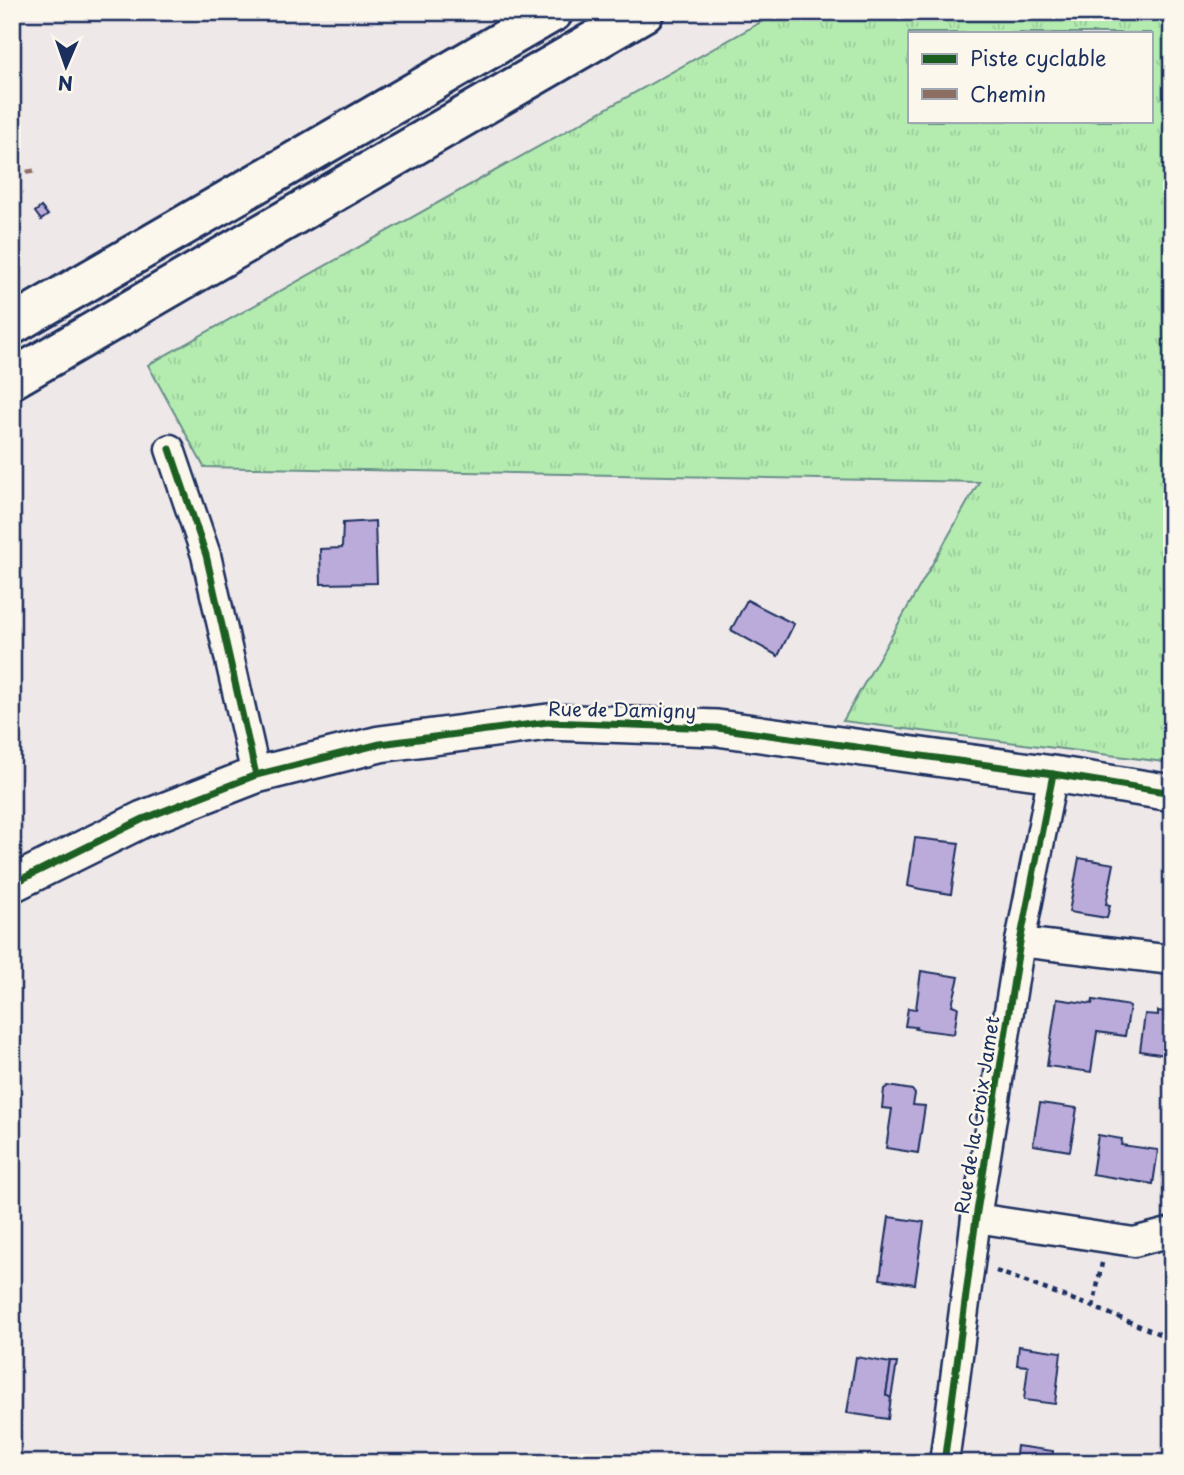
<svg xmlns="http://www.w3.org/2000/svg" width="1184" height="1475" viewBox="0 0 1184 1475" font-family="'Playpen Sans',sans-serif">
<style>
.grass{fill:url(#grass-tufts);stroke:#688e87;stroke-width:2;fill-rule:evenodd}
.building{fill:#bbabdb;stroke:#1b2f5e;stroke-width:2}
.lines{fill:none;stroke-linecap:round;stroke-linejoin:round}
.minor-casing{stroke:#1b2f5e;stroke-width:33}
.tertiary-casing{stroke:#1b2f5e;stroke-width:40}
.trunk-casing{stroke:#1b2f5e;stroke-width:44}
.path{stroke:#1b2f5e;stroke-width:4.5;stroke-dasharray:5 5;stroke-linecap:butt}
.minor{stroke:#fbf7ec;stroke-width:28}
.tertiary{stroke:#fbf7ec;stroke-width:35}
.trunk{stroke:#fbf7ec;stroke-width:38}
.quiet{stroke:#8d6e63;stroke-width:5;stroke-dasharray:10 5;stroke-linecap:butt}
.cycleway-casing{stroke:#fbf7ec;stroke-width:11}
.cycleway{stroke:#1b5e20;stroke-width:7}
.labels{text-anchor:middle;stroke-width:5;stroke-linejoin:round;paint-order:stroke}
.street-label{font-size:19px;fill:#1b2f5e;stroke:#fbf7ec}
</style>
<defs>
<pattern id="grass-tufts" width="24" height="20" patternUnits="userSpaceOnUse" patternTransform="scale(1.75)"><rect width="24" height="20" fill="#b4ecb0"/><path d="M3 7l-1-3M5 7V3M7 7l1-3M15 17l-1-3M17 17v-4M19 17l1-3" fill="none" stroke="#9acb9a"/></pattern>
</defs>
<rect width="100%" height="100%" fill="#eee8e9"/>
<filter id="ink" filterUnits="userSpaceOnUse"><feTurbulence type="fractalNoise" baseFrequency=".0143" numOctaves="2"/><feDisplacementMap in="SourceGraphic" scale="14" xChannelSelector="R" yChannelSelector="G"/><feConvolveMatrix kernelMatrix="1 2 1 2 8 2 1 2 1" color-interpolation-filters="sRGB"/></filter>
<g filter="url(#ink)">
<!-- grass -->
<path class="grass" d="M 779,12 L 1172,12 L 1172,763 L 843,721 L 979,482 L 204,467 L 148,365 ZM 909,33 L 1151,33 L 1151,121 L 909,121 Z"/>
<!-- building -->
<g class="building">
<path d="M 41,207 L 48,215 L 41,220 L 35,212 Z"/>
<path d="M 375,521 L 377,583 L 321,584 L 320,549 L 342,548 L 343,523 Z"/>
<path d="M 747,600 L 794,624 L 778,656 L 731,630 Z"/>
<path d="M 915,838 L 959,843 L 951,894 L 920,889 L 908,886 Z"/>
<path d="M 1079,858 L 1114,864 L 1106,904 L 1110,905 L 1107,918 L 1069,912 Z"/>
<path d="M 921,971 L 959,977 L 952,1005 L 958,1007 L 954,1034 L 915,1029 L 916,1027 L 905,1026 L 908,1008 L 916,1009 Z"/>
<path d="M 1057,999 L 1092,1004 L 1093,1000 L 1130,1006 L 1125,1036 L 1097,1032 L 1091,1072 L 1047,1066 Z"/>
<path d="M 1158,1011 L 1172,1013 L 1172,1056 L 1140,1051 L 1145,1014 L 1158,1015 Z"/>
<path d="M 888,1086 L 912,1090 L 915,1094 L 913,1105 L 925,1106 L 918,1153 L 886,1148 L 892,1109 L 882,1108 L 884,1089 Z"/>
<path d="M 1040,1103 L 1077,1108 L 1070,1151 L 1033,1145 Z"/>
<path d="M 1098,1135 L 1122,1139 L 1121,1145 L 1158,1150 L 1153,1184 L 1092,1174 Z"/>
<path d="M 889,1217 L 924,1222 L 915,1284 L 880,1279 Z"/>
<path d="M 1019,1346 L 1061,1352 L 1055,1404 L 1024,1400 L 1028,1366 L 1017,1365 Z"/>
<path d="M 856,1357 L 891,1363 L 886,1395 L 891,1398 L 888,1419 L 847,1413 Z"/>
<path d="M 891,1363 L 897,1363 L 891,1398 L 886,1395 Z"/>
<path d="M 1017,1446 L 1053,1451 L 1052,1463 L 1015,1463 Z"/>
</g>
<g class="lines">
<defs>
<g id="minor">
<path d="M 170,449 L 206,555 L 256,775"/>
<path d="M 1020,942 L 1172,960"/>
<path d="M 976,1218 L 1134,1242 L 1172,1232"/>
<path d="M 944,1463 L 976,1218 L 1020,942 L 1053,774"/>
</g>
<path id="tertiary" d="M 12,884 L 143,819 L 256,775 L 380,744 L 548,722 L 717,728 L 1053,774 L 1172,793"/>
<g id="trunk">
<path d="M 12,325 L 553,12"/>
<path d="M 12,379 L 644,12"/>
</g>
</defs>
<!-- minor casing -->
<use href="#minor" class="minor-casing"/>
<!-- tertiary casing -->
<use href="#tertiary" class="tertiary-casing"/>
<!-- trunk casing -->
<use href="#trunk" class="trunk-casing"/>
<!-- path -->
<g class="path">
<path d="M 996,1271 L 1093,1307 L 1172,1339"/>
<path d="M 1093,1307 L 1102,1263"/>
</g>
<!-- minor -->
<use href="#minor" class="minor"/>
<!-- tertiary -->
<use href="#tertiary" class="tertiary"/>
<!-- trunk -->
<use href="#trunk" class="trunk"/>
<!-- quiet -->
<path class="quiet" d="M 12,175 L 34,171"/>
<defs>
<g id="cycleway">
<path d="M 170,449 L 206,555 L 256,775"/>
<path d="M 12,884 L 143,819 L 256,775 L 380,744 L 548,722 L 717,728 L 1053,774 L 1172,793"/>
<path d="M 944,1463 L 976,1218 L 1020,942 L 1053,774"/>
</g>
</defs>
<!-- cycleway casing -->
<use href="#cycleway" class="cycleway-casing"/>
<!-- cycleway -->
<use href="#cycleway" class="cycleway"/>
</g>
</g>
<g class="labels">
<!-- street labels -->
<g class="street-label">
<text transform="translate(622 710) rotate(1)" y="7">Rue de Damigny</text>
<text transform="translate(977 1115) rotate(-81)" y="7">Rue de la Croix Jamet</text>
</g>
</g>
<!-- margin -->
<rect width="1184" height="1475" fill="none" stroke="#fbf7ec" stroke-width="42"/>
<rect x="21" y="21" width="1142" height="1433" fill="none" stroke="#1b2f5e" stroke-width="2.5" filter="url(#ink)"/>
<!-- legend -->
<rect x="908" y="32" width="245" height="91" fill="#fbf7ec" stroke="#a1a7b3" stroke-width="2"/>
<rect x="922" y="54" width="35" height="10" fill="#1b5e20" stroke="#a1a7b3" stroke-width="2"/>
<text x="970" y="66" font-size="21" fill="#1b2f5e">Piste cyclable</text>
<rect x="922" y="89" width="35" height="10" fill="#8d6e63" stroke="#a1a7b3" stroke-width="2"/>
<text x="970" y="102" font-size="21" fill="#1b2f5e">Chemin</text>
<!-- north arrow -->
<g transform="translate(66 66) rotate(182)" stroke="#fbf7ec" stroke-width="5" paint-order="stroke">
<path d="M0-5L12 26L0 18L-12 26Z" fill="#1b2f5e"/>
<text y="-10" font-size="19" font-weight="bold" text-anchor="middle" fill="#1b2f5e">N</text>
</g>
</svg>
